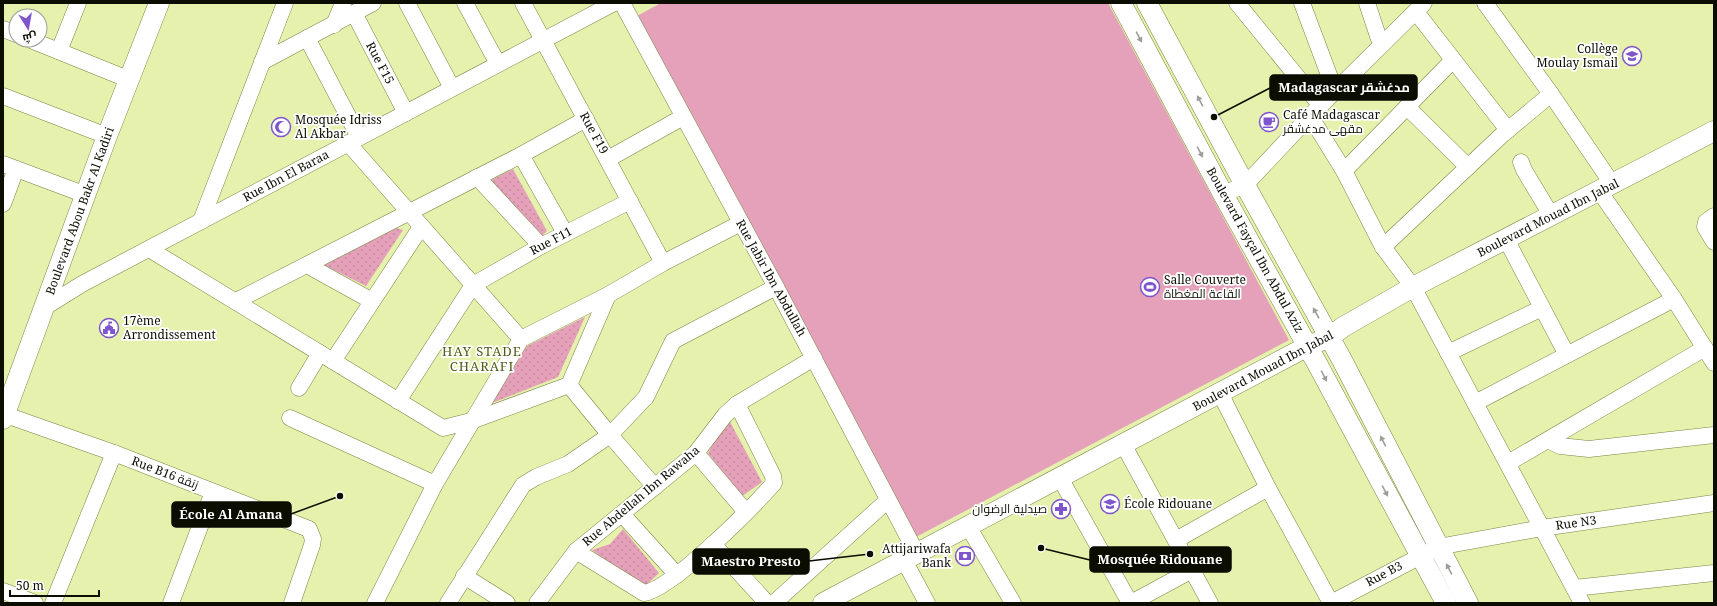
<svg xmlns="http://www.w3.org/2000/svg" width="1717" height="606" viewBox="0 0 1717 606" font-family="'Noto Serif',Cairo,serif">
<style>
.grass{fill:url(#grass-dots)}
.pitch{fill:#e5a1b9}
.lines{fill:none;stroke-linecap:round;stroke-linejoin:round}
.minor-casing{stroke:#7b8544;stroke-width:17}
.major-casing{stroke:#7b8544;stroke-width:21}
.minor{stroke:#fff;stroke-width:16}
.major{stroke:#fff;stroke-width:20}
.oneway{fill:#9d9e99}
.labels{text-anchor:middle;stroke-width:3.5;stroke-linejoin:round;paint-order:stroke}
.poi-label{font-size:12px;fill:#0b0d00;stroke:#fff;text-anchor:start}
.street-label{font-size:12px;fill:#0b0d00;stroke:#fff}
.neighbourhood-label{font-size:13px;letter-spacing:1px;fill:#525a17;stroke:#fff}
.leader{fill:none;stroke:#0b0d00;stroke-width:1.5}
.callout-dot{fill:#0b0d00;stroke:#fff;stroke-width:1.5}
.callout{fill:#0b0d00;stroke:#0b0d00;stroke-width:1.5}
.callout-label{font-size:13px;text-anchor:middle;font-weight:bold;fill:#fff}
</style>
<defs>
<pattern id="grass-dots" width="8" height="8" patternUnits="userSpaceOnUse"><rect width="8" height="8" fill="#e5a1b9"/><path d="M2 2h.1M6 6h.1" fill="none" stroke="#c3899d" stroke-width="1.8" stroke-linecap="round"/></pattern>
</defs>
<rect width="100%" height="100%" fill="#e5f1ac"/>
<!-- grass -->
<g class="grass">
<path d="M 513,169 L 547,231 L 539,239 L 488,182 Z"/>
<path d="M 396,228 L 403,230 L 366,286 L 324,265 Z"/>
<path d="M 585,317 L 558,377 L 492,403 L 527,346 Z"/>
<path d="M 728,418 L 762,482 L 741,497 L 708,453 Z"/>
<path d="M 623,529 L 659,573 L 643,588 L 592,550 L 610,544 Z"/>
</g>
<!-- pitch -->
<path class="pitch" d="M 661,3 L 1108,3 L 1289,340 L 914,538 L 635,17 Z"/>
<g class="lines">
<defs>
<g id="minor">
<path d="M 407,3 L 452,88"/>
<path d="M 465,3 L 498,64"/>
<path d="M 523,3 L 663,263"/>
<path d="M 622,3 L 776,287 L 917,554"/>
<path d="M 1237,3 L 1321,106"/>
<path d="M 1302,3 L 1335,91"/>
<path d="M 1367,3 L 1381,45"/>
<path d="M 1485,3 L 1551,94 L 1613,185"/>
<path d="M 1416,12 L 1508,130"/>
<path d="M 354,13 L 406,113"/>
<path d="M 334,25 L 343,3"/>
<path d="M 3,29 L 16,34"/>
<path d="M 307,38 L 359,137"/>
<path d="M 31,40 L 130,80"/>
<path d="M 59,51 L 78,3"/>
<path d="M 262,62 L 373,3"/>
<path d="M 3,96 L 107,136"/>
<path d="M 1407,107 L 1468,167"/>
<path d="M 1310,116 L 1344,171 L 1383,247 L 1413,287 L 1582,603"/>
<path d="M 348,143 L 521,339"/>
<path d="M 521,155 L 565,233"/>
<path d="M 608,159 L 683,117"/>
<path d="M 1521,162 L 1524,170 L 1551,215"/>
<path d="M 3,164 L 86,195"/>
<path d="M 1344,171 L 1453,60"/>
<path d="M 477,177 L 541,246"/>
<path d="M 1600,192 L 1674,299 L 1714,363"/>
<path d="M 1223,194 L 1245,185 L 1310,116 L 1424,3"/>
<path d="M 3,204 L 16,169"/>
<path d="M 1714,216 L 1706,222 L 1705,227 L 1714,242"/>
<path d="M 201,221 L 285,3"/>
<path d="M 1506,239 L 1567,355"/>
<path d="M 1383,247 L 1503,134 L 1551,94"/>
<path d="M 149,249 L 443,428 L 471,421 L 569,385 L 608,295"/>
<path d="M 307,265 L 372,301"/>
<path d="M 236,301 L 521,155 L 586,119"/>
<path d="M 45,307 L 82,284 L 614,3"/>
<path d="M 1448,353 L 1542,308"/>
<path d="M 333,361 L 421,227"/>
<path d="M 569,385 L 610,435 L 655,487"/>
<path d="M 299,388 L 320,353"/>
<path d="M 1220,393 L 1268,488 L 1331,603"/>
<path d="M 398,401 L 473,285 L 541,246 L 630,201"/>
<path d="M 1475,403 L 1674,299"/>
<path d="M 3,414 L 114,453 L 309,529 L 313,539 L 312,545 L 292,603"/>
<path d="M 290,418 L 435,484"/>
<path d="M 1548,440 L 1560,446 L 1589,449 L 1714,435"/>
<path d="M 1123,444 L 1210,603"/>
<path d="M 696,453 L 746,512"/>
<path d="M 1508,463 L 1705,348"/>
<path d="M 1060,478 L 1130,603"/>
<path d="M 622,514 L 677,575"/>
<path d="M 968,526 L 1013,603"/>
<path d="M 1176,540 L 1268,488"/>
<path d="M 713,544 L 767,603"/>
<path d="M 576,551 L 644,593 C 672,589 753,507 774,483 L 773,476 L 737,404"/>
<path d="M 904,560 L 927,603"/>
<path d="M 464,576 L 507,603"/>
<path d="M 1574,588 L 1714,573"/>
<path d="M 3,591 L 35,603"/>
<path d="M 53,603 L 114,453"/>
<path d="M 171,603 L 213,492"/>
<path d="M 375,603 L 435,484 L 521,339 L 608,295 L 663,263 L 741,223"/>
<path d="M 448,603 L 523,485 L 536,477 L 568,464 L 610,435 L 646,397 L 673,341 L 776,287"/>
<path d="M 537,603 L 576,551 L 696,453 L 725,415 L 737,404 L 814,358"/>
<path d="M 774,603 L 888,500"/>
<path d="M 1131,603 L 1192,570"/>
<path d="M 1331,603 L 1438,547 L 1542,528 L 1714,503"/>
</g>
<g id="major">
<path d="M 1121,3 L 1223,194 L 1319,367 L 1446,603"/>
<path d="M 1147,3 L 1245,185 L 1342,360 L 1468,603"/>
<path d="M 3,419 L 107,136 L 159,3"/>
<path d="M 823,603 L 1308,346 L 1330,337 L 1343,327 L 1413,287 L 1714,131"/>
</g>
</defs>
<!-- minor casing -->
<use href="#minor" class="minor-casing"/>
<!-- major casing -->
<use href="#major" class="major-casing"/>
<!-- minor -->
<use href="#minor" class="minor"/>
<!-- major -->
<use href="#major" class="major"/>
</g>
<!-- one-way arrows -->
<defs><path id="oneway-solid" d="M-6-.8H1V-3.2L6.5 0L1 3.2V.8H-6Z"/></defs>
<g class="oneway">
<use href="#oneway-solid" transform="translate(1139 37) rotate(62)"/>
<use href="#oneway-solid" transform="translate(1200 101) rotate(-118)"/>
<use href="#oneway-solid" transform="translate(1200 152) rotate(62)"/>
<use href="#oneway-solid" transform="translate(1316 313) rotate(-119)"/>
<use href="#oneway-solid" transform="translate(1324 376) rotate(62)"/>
<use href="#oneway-solid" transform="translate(1383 441) rotate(-117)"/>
<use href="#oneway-solid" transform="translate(1385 491) rotate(62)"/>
<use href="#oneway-solid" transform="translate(1449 569) rotate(-118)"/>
</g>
<!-- icons -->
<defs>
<symbol id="school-ring" viewBox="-11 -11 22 22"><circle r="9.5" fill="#fff" stroke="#7f55ce" stroke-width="1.5"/><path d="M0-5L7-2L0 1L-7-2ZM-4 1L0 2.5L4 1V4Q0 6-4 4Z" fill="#7f55ce"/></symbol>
<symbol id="cafe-ring" viewBox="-11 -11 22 22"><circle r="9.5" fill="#fff" stroke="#7f55ce" stroke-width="1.5"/><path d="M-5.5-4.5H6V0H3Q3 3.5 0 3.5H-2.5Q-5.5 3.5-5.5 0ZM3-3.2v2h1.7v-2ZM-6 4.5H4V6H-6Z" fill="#7f55ce"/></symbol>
<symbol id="mosque-ring" viewBox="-11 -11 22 22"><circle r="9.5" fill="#fff" stroke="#7f55ce" stroke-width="1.5"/><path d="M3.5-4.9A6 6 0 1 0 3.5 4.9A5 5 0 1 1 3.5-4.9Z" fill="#7f55ce"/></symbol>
<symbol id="stadium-ring" viewBox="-11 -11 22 22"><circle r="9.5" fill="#fff" stroke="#7f55ce" stroke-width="1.5"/><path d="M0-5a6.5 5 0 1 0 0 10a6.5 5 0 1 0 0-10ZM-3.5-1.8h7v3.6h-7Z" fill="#7f55ce"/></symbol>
<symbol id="civic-ring" viewBox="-11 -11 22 22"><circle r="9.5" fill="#fff" stroke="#7f55ce" stroke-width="1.5"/><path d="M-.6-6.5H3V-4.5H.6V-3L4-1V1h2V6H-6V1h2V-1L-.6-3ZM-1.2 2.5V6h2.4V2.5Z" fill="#7f55ce"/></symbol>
<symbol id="pharmacy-ring" viewBox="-11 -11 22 22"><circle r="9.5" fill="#fff" stroke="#7f55ce" stroke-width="1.5"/><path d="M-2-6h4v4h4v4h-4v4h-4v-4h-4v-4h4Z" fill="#7f55ce"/></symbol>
<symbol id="bank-ring" viewBox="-11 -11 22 22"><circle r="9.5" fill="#fff" stroke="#7f55ce" stroke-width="1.5"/><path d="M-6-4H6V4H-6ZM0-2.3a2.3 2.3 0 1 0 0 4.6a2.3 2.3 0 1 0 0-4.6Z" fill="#7f55ce"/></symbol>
</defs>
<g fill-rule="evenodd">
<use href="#school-ring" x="1621" y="45" width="22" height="22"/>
<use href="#cafe-ring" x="1258" y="111" width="22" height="22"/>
<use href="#mosque-ring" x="270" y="116" width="22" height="22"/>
<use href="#stadium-ring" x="1139" y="276" width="22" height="22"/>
<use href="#civic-ring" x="98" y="317" width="22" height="22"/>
<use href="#school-ring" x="1099" y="493" width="22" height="22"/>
<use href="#pharmacy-ring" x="1050" y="498" width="22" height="22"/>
<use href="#bank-ring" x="954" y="545" width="22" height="22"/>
</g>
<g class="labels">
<!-- poi labels -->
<g class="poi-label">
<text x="1618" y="53" text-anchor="end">Collège<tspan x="1618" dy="14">Moulay Ismail</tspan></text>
<text x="1283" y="119">Café Madagascar<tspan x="1283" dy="14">مقهى مدغشقر</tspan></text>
<text x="295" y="124">Mosquée Idriss<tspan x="295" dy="14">Al Akbar</tspan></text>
<text x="1164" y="284">Salle Couverte<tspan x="1164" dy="14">القاعة المغطاة</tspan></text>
<text x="123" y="325">17ème<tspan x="123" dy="14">Arrondissement</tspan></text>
<text x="1124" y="508">École Ridouane</text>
<text x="1047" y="513" text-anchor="end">صيدلية الرضوان</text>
<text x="951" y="553" text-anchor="end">Attijariwafa<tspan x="951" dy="14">Bank</tspan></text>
</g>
<!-- street labels -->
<g class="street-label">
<text transform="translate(380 63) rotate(62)" y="4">Rue F15</text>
<text transform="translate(594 133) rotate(61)" y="4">Rue F19</text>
<text transform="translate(286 176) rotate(-28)" y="4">Rue Ibn El Baraa</text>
<text transform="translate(80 211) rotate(-70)" y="4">Boulevard Abou Bakr Al Kadiri</text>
<text transform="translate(1548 218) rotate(-27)" y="4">Boulevard Mouad Ibn Jabal</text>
<text transform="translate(551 241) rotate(-28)" y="4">Rue F11</text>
<text transform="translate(1255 250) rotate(61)" y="4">Boulevard Fayçal Ibn Abdul Aziz</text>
<text transform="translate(771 278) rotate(61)" y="4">Rue Jabir Ibn Abdullah</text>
<text transform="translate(1263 371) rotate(-28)" y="4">Boulevard Mouad Ibn Jabal</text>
<text transform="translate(165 473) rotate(21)" y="4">Rue B16 زنقة</text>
<text transform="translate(641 496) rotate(-40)" y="4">Rue Abdellah Ibn Rawaha</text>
<text transform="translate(1576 523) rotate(-8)" y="4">Rue N3</text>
<text transform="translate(1384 574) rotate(-28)" y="4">Rue B3</text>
</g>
<!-- neighbourhood labels -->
<g class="neighbourhood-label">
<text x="482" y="356">HAY STADE<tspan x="482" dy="15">CHARAFI</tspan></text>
</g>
</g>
<!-- callouts -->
<path class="leader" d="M1214 117L1270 88M340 496L291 514M1041 548L1090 560M870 554L809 561"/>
<g class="callout-dot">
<circle cx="1214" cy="117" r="4"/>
<circle cx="340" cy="496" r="4"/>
<circle cx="1041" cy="548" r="4"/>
<circle cx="870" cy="554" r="4"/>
</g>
<g class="callout">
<rect x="1270" y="75" width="147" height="25" rx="4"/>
<rect x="172" y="502" width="119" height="25" rx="4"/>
<rect x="1090" y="547" width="141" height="25" rx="4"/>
<rect x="693" y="549" width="116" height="25" rx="4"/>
</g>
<g class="callout-label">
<text x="1344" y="92">Madagascar مدغشقر</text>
<text x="231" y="519">École Al Amana</text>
<text x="1160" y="564">Mosquée Ridouane</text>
<text x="751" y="566">Maestro Presto</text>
</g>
<!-- border -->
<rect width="1717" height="606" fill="none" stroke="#0b0d00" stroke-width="8"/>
<!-- north arrow -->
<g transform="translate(28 28) rotate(169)"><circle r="19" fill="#ffffff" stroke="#9d9e99"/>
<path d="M0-3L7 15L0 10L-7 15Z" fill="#7f55ce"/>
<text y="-6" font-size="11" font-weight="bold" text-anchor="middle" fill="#0b0d00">ش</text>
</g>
<!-- scale -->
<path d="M10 590v6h89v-6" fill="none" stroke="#0b0d00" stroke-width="2"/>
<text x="16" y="590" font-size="12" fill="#0b0d00" stroke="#ffffff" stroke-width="3" paint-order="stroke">50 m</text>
</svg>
